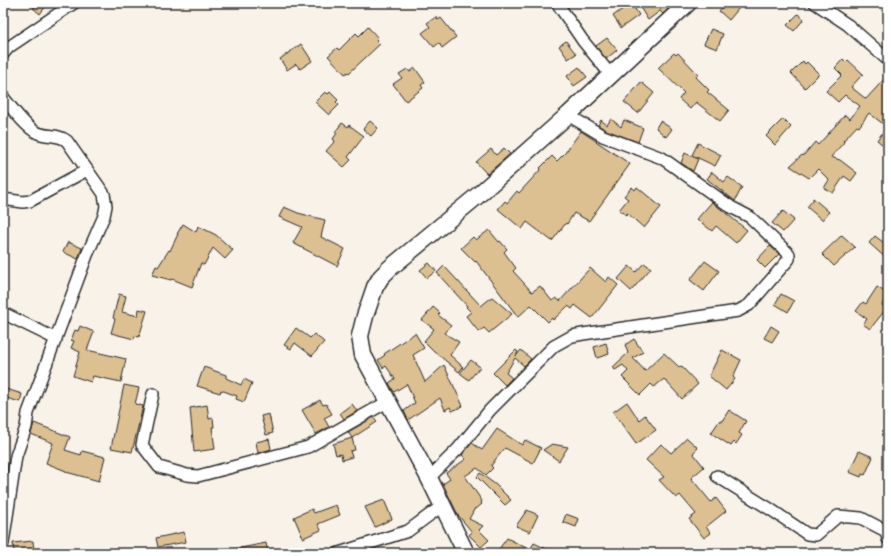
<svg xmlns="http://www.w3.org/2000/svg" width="891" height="556" viewBox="0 0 891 556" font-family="Sriracha,sans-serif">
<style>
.building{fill:#dcc091;stroke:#2b2b2b}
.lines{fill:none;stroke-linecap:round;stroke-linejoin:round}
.street-casing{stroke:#2b2b2b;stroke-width:14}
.secondary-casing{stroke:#2b2b2b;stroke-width:19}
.street{stroke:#fff;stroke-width:11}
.secondary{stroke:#fff;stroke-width:16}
</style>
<rect width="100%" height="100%" fill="#f8f2e9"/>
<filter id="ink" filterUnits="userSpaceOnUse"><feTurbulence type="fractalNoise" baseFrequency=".025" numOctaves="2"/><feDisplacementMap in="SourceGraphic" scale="8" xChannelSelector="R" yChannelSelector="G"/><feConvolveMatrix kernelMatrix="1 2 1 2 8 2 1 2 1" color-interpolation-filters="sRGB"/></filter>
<g filter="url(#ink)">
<!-- building -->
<g class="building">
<path d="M 37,3 L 48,3 L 40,14 L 33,8 Z"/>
<path d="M 631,3 L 639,15 L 621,28 L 613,16 Z"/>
<path d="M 649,3 L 674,3 L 663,14 L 660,11 L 648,20 L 641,9 Z"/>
<path d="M 726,3 L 736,3 L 740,7 L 729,20 L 719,11 Z"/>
<path d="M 798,14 L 804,19 L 794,31 L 787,25 Z"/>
<path d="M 436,17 L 438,20 L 441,18 L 456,37 L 442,48 L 439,43 L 434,47 L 422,33 L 430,27 L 427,23 Z"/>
<path d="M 368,27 L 378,38 L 376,40 L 380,44 L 349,73 L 348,72 L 345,74 L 328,56 L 337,48 L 339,50 L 356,33 L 359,36 Z"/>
<path d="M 711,29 L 723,34 L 717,49 L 704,44 Z"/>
<path d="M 607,38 L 617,50 L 606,59 L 596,46 Z"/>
<path d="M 566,41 L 576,54 L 568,59 L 559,46 Z"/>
<path d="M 301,44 L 312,61 L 300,69 L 296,64 L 287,70 L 280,59 Z"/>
<path d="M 674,53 L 676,55 L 678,53 L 698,74 L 696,77 L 709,90 L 707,92 L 729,110 L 720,121 L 696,102 L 690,109 L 679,99 L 684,93 L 658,68 Z"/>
<path d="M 843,59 L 846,62 L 848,60 L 863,74 L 851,87 L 866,99 L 888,75 L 888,149 L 877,140 L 887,127 L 869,113 L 859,127 L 857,126 L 843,141 L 844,142 L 831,157 L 840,160 L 857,173 L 851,181 L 844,176 L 833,193 L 824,188 L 829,180 L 818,169 L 809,178 L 790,166 L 802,155 L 803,156 L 815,142 L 818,145 L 845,115 L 850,119 L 860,106 L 845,95 L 838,102 L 826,91 L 842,75 L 835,68 Z"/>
<path d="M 803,61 L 805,64 L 807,62 L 819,74 L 805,88 L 791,73 Z"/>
<path d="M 579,67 L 587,77 L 574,86 L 567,76 Z"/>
<path d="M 415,68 L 425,82 L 421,85 L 423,88 L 406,101 L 393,84 L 402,78 L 399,74 L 407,69 L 410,72 Z"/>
<path d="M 641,82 L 654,93 L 638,113 L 624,102 Z"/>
<path d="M 325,92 L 328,94 L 330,92 L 338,100 L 336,102 L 339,105 L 329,115 L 315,102 Z"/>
<path d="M 611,119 L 621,127 L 624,120 L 643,128 L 638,142 L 606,130 L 598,125 L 601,120 L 607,125 Z"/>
<path d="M 783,119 L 791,127 L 775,145 L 766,136 Z"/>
<path d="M 370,121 L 378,128 L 371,136 L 363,129 Z"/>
<path d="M 660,121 L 672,129 L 666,137 L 656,128 Z"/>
<path d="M 342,123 L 348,127 L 349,125 L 364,136 L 348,157 L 351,160 L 344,167 L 326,151 L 335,141 L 333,139 L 337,133 L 335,132 Z"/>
<path d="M 581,131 L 630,164 L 589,221 L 574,213 L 567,224 L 566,223 L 552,241 L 527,222 L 522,229 L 498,209 L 505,201 L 507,203 L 517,191 L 519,193 L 541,169 L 540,168 L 552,156 L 557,161 L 565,153 Z"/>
<path d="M 698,143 L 721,155 L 715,166 L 692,155 Z"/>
<path d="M 504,148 L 510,154 L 487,174 L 476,162 L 491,149 L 496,155 Z"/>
<path d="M 685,153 L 698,159 L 693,171 L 681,163 Z"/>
<path d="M 712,172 L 724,182 L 728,177 L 742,187 L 735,201 L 707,179 Z"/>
<path d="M 632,187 L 635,190 L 637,187 L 661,207 L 644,228 L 627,213 L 626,215 L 619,210 L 628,199 L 624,196 Z"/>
<path d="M 813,198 L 829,212 L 822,220 L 807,207 L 813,200 Z"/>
<path d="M 712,202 L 747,230 L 736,243 L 716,226 L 712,231 L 697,219 Z"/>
<path d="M 284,207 L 298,213 L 325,220 L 321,237 L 345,249 L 337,266 L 293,243 L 302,227 L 279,217 Z"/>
<path d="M 783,211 L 794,220 L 783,232 L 772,223 Z"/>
<path d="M 183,224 L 196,232 L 198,226 L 216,235 L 233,250 L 225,259 L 213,248 L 204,265 L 201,263 L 192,287 L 172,279 L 171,280 L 152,275 L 156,266 L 158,267 L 169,250 L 170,251 L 178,234 L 177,234 Z"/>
<path d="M 489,230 L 499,242 L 500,241 L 507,249 L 504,252 L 516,268 L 513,271 L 532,292 L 540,286 L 552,301 L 556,298 L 560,301 L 590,268 L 606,282 L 609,277 L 618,285 L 592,318 L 575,305 L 572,309 L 568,306 L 553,320 L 552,318 L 548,322 L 531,305 L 518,317 L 476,261 L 475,262 L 461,248 L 473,237 L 476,240 Z"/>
<path d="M 842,235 L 855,247 L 834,266 L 822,254 Z"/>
<path d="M 875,236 L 888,246 L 888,260 L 869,243 Z"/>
<path d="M 68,242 L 82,248 L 78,259 L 63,252 Z"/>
<path d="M 770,246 L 779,254 L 765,268 L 757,260 Z"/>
<path d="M 705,261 L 719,271 L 704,291 L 690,280 Z"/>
<path d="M 429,263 L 436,271 L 427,278 L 420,270 Z"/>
<path d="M 644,263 L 651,268 L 631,291 L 618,279 L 629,266 L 636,272 Z"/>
<path d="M 444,266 L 481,306 L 492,297 L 512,314 L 489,333 L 484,328 L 479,332 L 466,316 L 471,312 L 466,307 L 467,306 L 437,273 Z"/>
<path d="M 877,287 L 888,294 L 882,305 L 886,309 L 870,329 L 863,324 L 867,319 L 856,311 L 863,302 L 866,304 Z"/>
<path d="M 119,294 L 126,296 L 122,312 L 138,316 L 139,309 L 147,311 L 139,337 L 135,336 L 134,339 L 111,333 L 115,319 L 113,318 Z"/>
<path d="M 781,294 L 794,301 L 788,312 L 775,304 Z"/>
<path d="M 433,307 L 440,313 L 438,315 L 451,325 L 444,333 L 459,342 L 450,355 L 463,367 L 459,372 L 434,351 L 424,341 L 434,329 L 422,320 Z"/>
<path d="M 80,326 L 94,332 L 87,350 L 126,359 L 121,382 L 93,376 L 91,382 L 73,376 L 80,352 L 71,348 L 74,341 L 71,340 L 75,330 L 78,331 Z"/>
<path d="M 771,326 L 779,331 L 772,342 L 764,338 Z"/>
<path d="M 296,328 L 310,338 L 314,334 L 324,342 L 312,356 L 295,343 L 291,349 L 284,345 Z"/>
<path d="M 415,333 L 424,348 L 413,355 L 425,382 L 444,365 L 463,406 L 452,411 L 450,407 L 445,410 L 440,398 L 408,420 L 404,411 L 415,403 L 407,384 L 394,392 L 389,383 L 395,379 L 386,366 L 383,368 L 378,360 L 385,355 L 384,354 Z"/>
<path d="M 634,339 L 643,352 L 633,358 L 645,371 L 664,353 L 679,367 L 681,366 L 698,384 L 682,399 L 664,379 L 654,387 L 651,384 L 640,395 L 622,377 L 628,371 L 623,365 L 615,370 L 613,367 L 628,353 L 625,345 Z"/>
<path d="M 606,343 L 609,354 L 597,358 L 594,347 Z"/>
<path d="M 516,350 L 518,352 L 516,356 L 521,350 L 531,359 L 524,366 L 515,358 L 506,373 L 512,378 L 505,385 L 493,373 Z"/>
<path d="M 722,350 L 741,360 L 733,377 L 735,379 L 726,390 L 709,376 Z"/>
<path d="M 471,360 L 480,367 L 469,380 L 460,373 Z"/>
<path d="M 204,367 L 226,375 L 226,378 L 241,385 L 244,379 L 252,383 L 244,402 L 236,399 L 237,396 L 221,390 L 220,393 L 197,386 Z"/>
<path d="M 124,385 L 139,388 L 135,404 L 143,406 L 132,452 L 111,448 Z"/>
<path d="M 3,388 L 22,394 L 20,402 L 3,397 Z"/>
<path d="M 320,400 L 323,405 L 326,404 L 332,414 L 324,418 L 329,427 L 316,434 L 302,410 Z"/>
<path d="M 627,402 L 639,420 L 645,415 L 656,430 L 636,444 L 613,412 Z"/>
<path d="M 352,404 L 357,411 L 344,419 L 340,413 Z"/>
<path d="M 207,405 L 209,419 L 213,418 L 214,427 L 212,427 L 215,449 L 194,452 L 190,408 Z"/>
<path d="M 729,410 L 746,421 L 739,433 L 742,435 L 736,444 L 734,442 L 731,446 L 711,433 L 720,420 L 722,421 Z"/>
<path d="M 269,414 L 273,433 L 266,435 L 261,416 Z"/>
<path d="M 374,417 L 377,422 L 352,438 L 348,432 Z"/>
<path d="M 34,423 L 70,437 L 65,450 L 81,455 L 82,451 L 105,457 L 99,481 L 66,472 L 66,471 L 46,463 L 53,443 L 31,434 Z"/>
<path d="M 497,429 L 522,445 L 525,440 L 541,448 L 533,463 L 505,448 L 495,460 L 491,466 L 493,468 L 486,475 L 477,468 L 465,476 L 482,501 L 481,503 L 482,504 L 476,509 L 475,508 L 469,519 L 483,526 L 479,530 L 489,540 L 481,547 L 469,535 L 472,532 L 458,515 L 443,484 L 450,479 L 446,473 L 466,459 L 462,455 L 472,443 L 482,450 Z"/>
<path d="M 352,438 L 355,450 L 350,451 L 352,457 L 342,460 L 341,454 L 336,455 L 333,444 Z"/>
<path d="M 687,438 L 698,448 L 693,453 L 704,467 L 691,478 L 711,502 L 716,498 L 726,511 L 706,527 L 711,533 L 704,538 L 689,519 L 696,514 L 680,495 L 676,498 L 659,480 L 664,477 L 646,460 L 661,444 L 671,453 Z"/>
<path d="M 269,439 L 271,449 L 258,453 L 256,442 Z"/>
<path d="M 552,444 L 568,447 L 559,461 L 543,450 Z"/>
<path d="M 859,451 L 873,457 L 865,475 L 862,474 L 861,477 L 849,472 Z"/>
<path d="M 480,473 L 496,485 L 511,500 L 505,505 L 477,477 Z"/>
<path d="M 384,500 L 392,519 L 375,527 L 365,507 Z"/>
<path d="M 336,505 L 340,515 L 318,524 L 321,530 L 303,538 L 294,517 L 312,509 L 314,513 Z"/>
<path d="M 527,510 L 538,515 L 530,532 L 516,526 Z"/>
<path d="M 566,514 L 579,519 L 576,527 L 563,522 Z"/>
<path d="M 184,532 L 186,542 L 158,547 L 156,538 Z"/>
<path d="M 507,538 L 530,550 L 534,543 L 555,553 L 496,553 Z"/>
<path d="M 33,541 L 34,553 L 14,553 L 13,543 Z"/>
<path d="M 266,543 L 268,553 L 236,553 L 236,549 Z"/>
</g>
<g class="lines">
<defs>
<g id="street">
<path d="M 557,3 L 583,41 L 610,74"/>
<path d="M 815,3 L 848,25 L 888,60"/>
<path d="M 3,54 L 9,47 L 74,3"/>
<path d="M 3,97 C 11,107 27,129 38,133 C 47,137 59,134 67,141 L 104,194 L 106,206 L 104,216 L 87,255 L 28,413 L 26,427 L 16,456 L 3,543"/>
<path d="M 3,199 L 23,202 L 30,201 L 87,170"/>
<path d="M 3,313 L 56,339"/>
<path d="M 153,394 L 142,445 L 159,467 L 187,475 L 198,476 L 308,447 L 387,402"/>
<path d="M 717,476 L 770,509 L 807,534 L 816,535 L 838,516 L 861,518 L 886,531 L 888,539"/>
<path d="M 429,478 L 458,449 L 490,410 L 554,346 L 572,336 L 583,334 L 738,311 L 749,305 L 789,259 L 789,254 L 750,217 L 731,207 L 662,158 L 603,136 L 568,115"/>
<path d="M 339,553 L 408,531 L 443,505"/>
</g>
<path id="secondary" d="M 466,553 L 429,478 L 363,355 L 360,336 L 365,316 L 375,287 L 381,277 L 390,268 L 476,197 L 568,115 L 688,3"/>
</defs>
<!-- street casing -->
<use href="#street" class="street-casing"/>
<!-- secondary casing -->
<use href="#secondary" class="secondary-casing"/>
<!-- street -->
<use href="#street" class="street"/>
<!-- secondary -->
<use href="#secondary" class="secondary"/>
</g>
</g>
<!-- margin -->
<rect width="891" height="556" fill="none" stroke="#fff" stroke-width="16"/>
<rect x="8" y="8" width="875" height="540" fill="none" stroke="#2b2b2b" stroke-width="1.5" filter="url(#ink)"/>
</svg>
